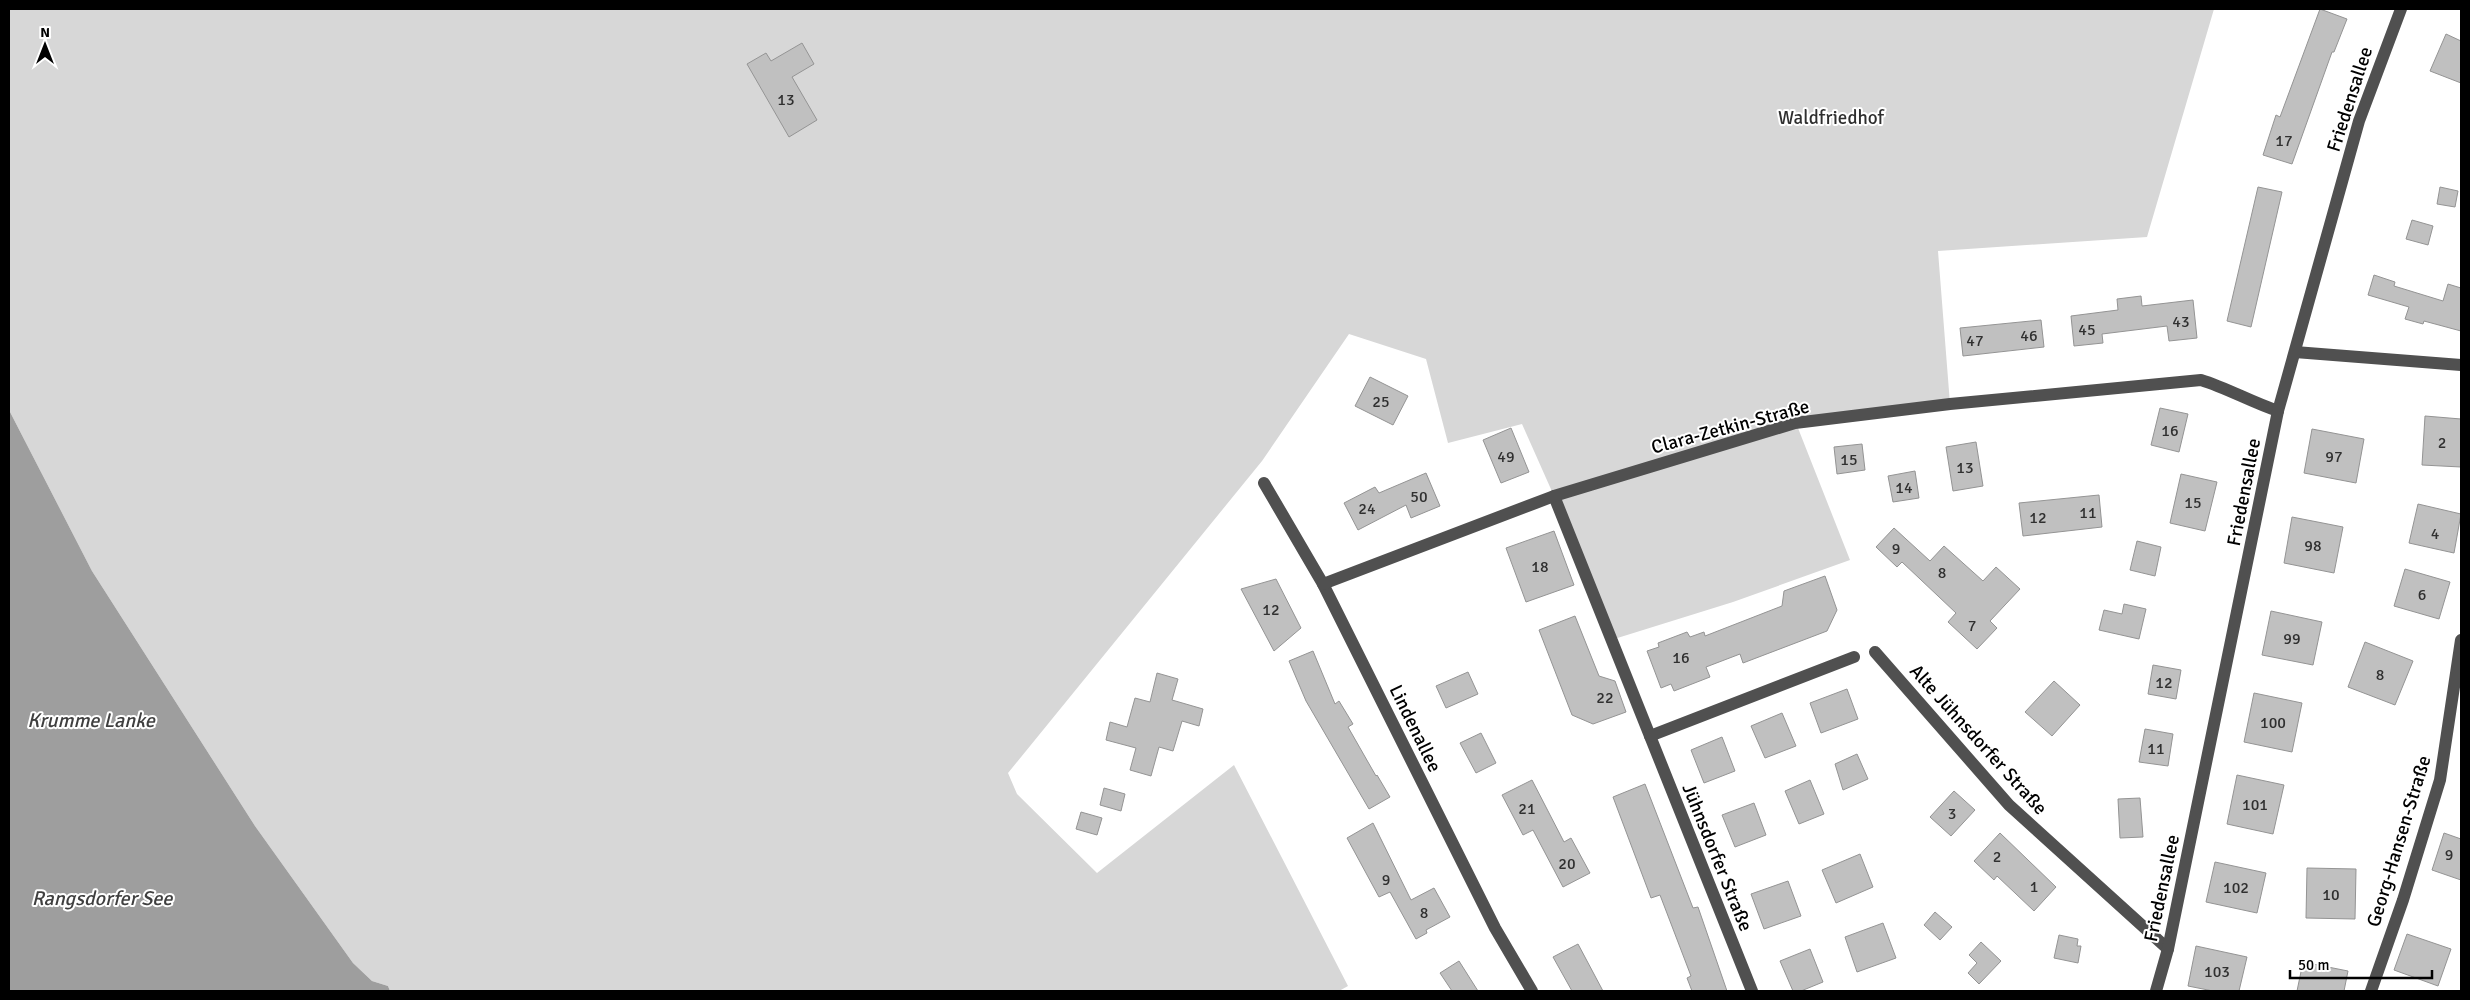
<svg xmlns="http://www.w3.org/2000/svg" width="2470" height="1000" viewBox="0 0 2470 1000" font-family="Signika,sans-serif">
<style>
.green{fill:#d7d7d7}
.water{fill:#9e9e9e}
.building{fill:#c0c0c0;stroke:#949494}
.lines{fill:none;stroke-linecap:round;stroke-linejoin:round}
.minor{stroke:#505050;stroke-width:12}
.labels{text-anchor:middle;stroke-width:4;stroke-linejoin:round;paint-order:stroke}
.number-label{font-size:16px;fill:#303030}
.street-label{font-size:19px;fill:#000;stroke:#fff}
.park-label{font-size:19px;fill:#2e2e2e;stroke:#fff}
.water-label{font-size:20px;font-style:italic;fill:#3f3f3f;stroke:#fff}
</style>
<rect width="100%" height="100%" fill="#fff"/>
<!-- green -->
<path class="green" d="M 9,9 L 2214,9 L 2147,237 L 1938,251 L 1950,404 L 1796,423 L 1850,560 L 1733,602 L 1611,640 L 1554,496 L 1522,424 L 1448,443 L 1426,359 L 1349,334 L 1262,461 L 1008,773 L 1017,794 L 1097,873 L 1234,765 L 1348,986 L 1339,991 L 390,991 L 388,986 L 372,981 L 353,963 L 255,826 L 92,571 L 9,410 Z"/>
<!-- water -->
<path class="water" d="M 9,410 L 92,571 L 255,826 L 353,963 L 372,981 L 388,986 L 390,991 L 9,991 Z"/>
<!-- building -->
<g class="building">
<path d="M 2320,9 L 2347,19 L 2334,52 L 2332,52 L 2292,164 L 2263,155 L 2276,115 L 2280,117 Z"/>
<path d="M 2446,34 L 2461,41 L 2461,83 L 2430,71 Z"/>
<path d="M 802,43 L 814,64 L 792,77 L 817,120 L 789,137 L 747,64 L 766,53 L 771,61 Z"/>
<path d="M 2258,187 L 2282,192 L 2251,327 L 2227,321 Z"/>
<path d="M 2440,187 L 2458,191 L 2455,207 L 2437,204 Z"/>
<path d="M 2412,220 L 2433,226 L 2428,245 L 2406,239 Z"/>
<path d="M 2374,275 L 2395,282 L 2394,286 L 2443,301 L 2448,284 L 2461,288 L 2461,331 L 2424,321 L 2423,324 L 2405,319 L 2409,307 L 2368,295 Z"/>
<path d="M 2141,296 L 2142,306 L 2193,300 L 2197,338 L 2169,341 L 2167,326 L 2102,334 L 2103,343 L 2074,346 L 2071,316 L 2118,310 L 2117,299 Z"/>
<path d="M 2041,320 L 2044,347 L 1963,356 L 1960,328 Z"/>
<path d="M 1370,377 L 1408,396 L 1393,425 L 1355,406 Z"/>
<path d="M 2160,408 L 2188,414 L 2179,452 L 2151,445 Z"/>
<path d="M 2425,416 L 2461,419 L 2461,467 L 2422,465 Z"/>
<path d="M 1511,428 L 1529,472 L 1501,483 L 1483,440 Z"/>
<path d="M 2312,429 L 2364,439 L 2356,483 L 2304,473 Z"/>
<path d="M 1976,442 L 1983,486 L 1953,491 L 1946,447 Z"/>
<path d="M 1862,444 L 1865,470 L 1837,474 L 1834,447 Z"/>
<path d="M 1915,471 L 1919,498 L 1893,502 L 1888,476 Z"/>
<path d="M 1426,473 L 1440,506 L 1411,518 L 1406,505 L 1358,530 L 1344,503 L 1375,487 L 1379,493 Z"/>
<path d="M 2181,474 L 2217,482 L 2205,531 L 2170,523 Z"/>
<path d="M 2099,495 L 2102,527 L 2023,536 L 2019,503 Z"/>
<path d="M 2418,504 L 2461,514 L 2454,553 L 2409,543 Z"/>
<path d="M 2292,517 L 2343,527 L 2334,573 L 2284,563 Z"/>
<path d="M 1894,528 L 1930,561 L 1944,546 L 1983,581 L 1996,567 L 2020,589 L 1990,621 L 1997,628 L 1977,649 L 1948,622 L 1956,613 L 1902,562 L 1897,567 L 1876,547 Z"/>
<path d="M 1554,531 L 1574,585 L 1526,602 L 1506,548 Z"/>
<path d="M 2137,541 L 2161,547 L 2155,576 L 2130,570 Z"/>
<path d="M 2405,569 L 2450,582 L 2439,619 L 2394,606 Z"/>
<path d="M 1825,576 L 1837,610 L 1827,631 L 1743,663 L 1740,654 L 1706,667 L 1710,677 L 1674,691 L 1671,684 L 1661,688 L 1647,651 L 1659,647 L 1658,643 L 1687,632 L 1690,637 L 1704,632 L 1705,636 L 1782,606 L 1784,591 Z"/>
<path d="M 1276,579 L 1301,628 L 1274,651 L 1241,589 Z"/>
<path d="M 2124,604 L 2146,609 L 2139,639 L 2099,630 L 2104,610 L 2122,614 Z"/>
<path d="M 2271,611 L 2322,622 L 2313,665 L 2262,655 Z"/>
<path d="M 1575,616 L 1599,676 L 1615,681 L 1626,712 L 1593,724 L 1572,715 L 1539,630 Z"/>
<path d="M 2365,642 L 2413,661 L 2395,705 L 2348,687 Z"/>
<path d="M 1313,651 L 1335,704 L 1339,701 L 1353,724 L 1348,727 L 1376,776 L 1377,775 L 1390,797 L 1369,809 L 1306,701 L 1289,661 Z"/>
<path d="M 2153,665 L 2181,670 L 2176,699 L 2148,694 Z"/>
<path d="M 1468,672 L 1478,694 L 1446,708 L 1436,686 Z"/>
<path d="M 1157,673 L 1178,679 L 1172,700 L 1203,709 L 1199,726 L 1182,721 L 1173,751 L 1159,747 L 1151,776 L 1130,770 L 1136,748 L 1106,740 L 1110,722 L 1127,727 L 1135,698 L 1150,702 Z"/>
<path d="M 2054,681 L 2080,705 L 2052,736 L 2025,712 Z"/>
<path d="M 1847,689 L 1858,719 L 1821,733 L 1810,703 Z"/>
<path d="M 2254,693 L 2302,703 L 2292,752 L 2244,742 Z"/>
<path d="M 1782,713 L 1796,746 L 1765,758 L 1751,726 Z"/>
<path d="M 2145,729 L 2173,734 L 2168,766 L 2139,762 Z"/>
<path d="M 1481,733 L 1496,763 L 1476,773 L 1460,743 Z"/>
<path d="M 1722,737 L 1735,771 L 1704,783 L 1691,750 Z"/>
<path d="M 1857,754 L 1868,779 L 1843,790 L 1835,764 Z"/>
<path d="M 2237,775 L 2284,785 L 2273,834 L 2227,824 Z"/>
<path d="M 1532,780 L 1564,842 L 1571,838 L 1590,873 L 1563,887 L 1533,830 L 1523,835 L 1502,795 Z"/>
<path d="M 1810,780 L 1824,814 L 1799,824 L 1785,791 Z"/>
<path d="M 1645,784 L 1693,908 L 1698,907 L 1727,991 L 1692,991 L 1687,978 L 1691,976 L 1660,895 L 1651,898 L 1613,797 Z"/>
<path d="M 1104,788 L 1125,794 L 1121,811 L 1100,805 Z"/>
<path d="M 1954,791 L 1975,810 L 1951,836 L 1930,817 Z"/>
<path d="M 2140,798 L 2143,837 L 2120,838 L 2118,799 Z"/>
<path d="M 1754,803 L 1766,835 L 1735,847 L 1722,815 Z"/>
<path d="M 1081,812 L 1102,818 L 1097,835 L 1076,829 Z"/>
<path d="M 1373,823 L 1411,900 L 1434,888 L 1450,917 L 1426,930 L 1427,933 L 1416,939 L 1390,892 L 1379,897 L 1347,838 Z"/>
<path d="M 2000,833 L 2056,887 L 2034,911 L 1997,876 L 1994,880 L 1974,861 Z"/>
<path d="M 2444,833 L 2461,839 L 2461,880 L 2432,870 Z"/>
<path d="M 1860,854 L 1873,887 L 1836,903 L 1822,870 Z"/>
<path d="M 2215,862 L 2266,873 L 2257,913 L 2206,902 Z"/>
<path d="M 2307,868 L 2356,869 L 2355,919 L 2306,918 Z"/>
<path d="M 1788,881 L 1801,916 L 1764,929 L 1751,894 Z"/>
<path d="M 1935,912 L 1952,927 L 1940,940 L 1924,925 Z"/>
<path d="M 1883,923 L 1896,958 L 1857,972 L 1845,937 Z"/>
<path d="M 2407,934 L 2451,949 L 2438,986 L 2394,970 Z"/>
<path d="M 2059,935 L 2078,939 L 2077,946 L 2081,946 L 2078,963 L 2054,958 Z"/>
<path d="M 1981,942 L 2001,961 L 1979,984 L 1968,973 L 1977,963 L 1969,955 Z"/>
<path d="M 1578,944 L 1603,991 L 1572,991 L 1553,957 Z"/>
<path d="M 2196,946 L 2247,957 L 2239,991 L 2213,991 L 2188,986 Z"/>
<path d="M 1810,949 L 1823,982 L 1801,991 L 1793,991 L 1780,961 Z"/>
<path d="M 1459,961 L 1478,991 L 1452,991 L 1440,973 Z"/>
<path d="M 2303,962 L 2348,971 L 2344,991 L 2297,991 Z"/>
</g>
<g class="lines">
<!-- minor -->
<g class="minor">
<path d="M 2295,352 L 2461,365"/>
<path d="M 1264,483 L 1323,584 L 1495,928 L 1532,991"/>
<path d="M 1554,496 L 1752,991"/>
<path d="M 1323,584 L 1554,496 L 1795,423 L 1950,404 L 2201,380 C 2227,388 2251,402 2278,411"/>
<path d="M 1875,652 L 2009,805 L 2168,949"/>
<path d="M 1650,736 L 1854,657"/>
<path d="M 2156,991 L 2168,949 L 2278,411 L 2359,121 L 2401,9"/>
<path d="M 2371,991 L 2403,900 L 2440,780 L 2461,640"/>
</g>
</g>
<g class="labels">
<!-- number labels -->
<g class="number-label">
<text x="786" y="105">13</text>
<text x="2284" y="146">17</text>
<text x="2181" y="327">43</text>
<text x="2087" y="335">45</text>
<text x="2029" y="341">46</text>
<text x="1975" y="346">47</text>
<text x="1381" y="407">25</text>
<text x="2170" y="436">16</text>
<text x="2442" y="448">2</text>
<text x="1506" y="462">49</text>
<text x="2334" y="462">97</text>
<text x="1849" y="465">15</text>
<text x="1965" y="473">13</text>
<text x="1904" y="493">14</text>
<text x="1419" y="502">50</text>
<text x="2193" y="508">15</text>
<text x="1367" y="514">24</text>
<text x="2088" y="518">11</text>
<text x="2038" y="523">12</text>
<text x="2435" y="539">4</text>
<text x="2313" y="551">98</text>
<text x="1896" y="554">9</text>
<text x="1540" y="572">18</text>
<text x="1942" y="578">8</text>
<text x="2422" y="600">6</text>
<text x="1271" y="615">12</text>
<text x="1972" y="631">7</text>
<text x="2292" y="644">99</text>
<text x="1681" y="663">16</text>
<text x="2380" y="680">8</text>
<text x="2164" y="688">12</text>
<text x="1605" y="703">22</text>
<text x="2273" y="728">100</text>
<text x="2156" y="754">11</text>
<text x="2255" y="810">101</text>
<text x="1527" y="814">21</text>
<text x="1952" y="819">3</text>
<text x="2449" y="860">9</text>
<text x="1997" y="862">2</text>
<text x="1567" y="869">20</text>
<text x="1386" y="885">9</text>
<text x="2034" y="892">1</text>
<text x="2236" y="893">102</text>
<text x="2331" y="900">10</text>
<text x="1424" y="918">8</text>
<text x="2217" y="977">103</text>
</g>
<!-- street labels -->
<g class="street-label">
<text transform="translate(2349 99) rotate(-72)" y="7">Friedensallee</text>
<text transform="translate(1730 426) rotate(-15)" y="7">Clara-Zetkin-Straße</text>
<text transform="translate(2243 492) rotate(-79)" y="7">Friedensallee</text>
<text transform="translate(1416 728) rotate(64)" y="7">Lindenallee</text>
<text transform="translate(1979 739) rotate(48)" y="7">Alte Jühnsdorfer Straße</text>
<text transform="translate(2398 841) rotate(-73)" y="7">Georg-Hansen-Straße</text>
<text transform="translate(1718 857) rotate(68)" y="7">Jühnsdorfer Straße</text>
<text transform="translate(2161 888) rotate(-78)" y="7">Friedensallee</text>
</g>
<!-- park labels -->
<g class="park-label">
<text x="1831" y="124">Waldfriedhof</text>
</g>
<!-- water labels -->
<g class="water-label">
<text x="91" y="727">Krumme Lanke</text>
<text x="102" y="905">Rangsdorfer See</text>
</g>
</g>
<!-- border -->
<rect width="2470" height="1000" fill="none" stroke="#000000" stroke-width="20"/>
<!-- north arrow -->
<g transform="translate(45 45)" stroke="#ffffff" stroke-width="4" paint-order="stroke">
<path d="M0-4L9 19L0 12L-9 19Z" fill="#000000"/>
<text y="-8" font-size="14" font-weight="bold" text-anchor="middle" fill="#000000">N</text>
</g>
<!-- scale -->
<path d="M2290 970v8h142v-8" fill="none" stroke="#000000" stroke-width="2.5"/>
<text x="2298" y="970" font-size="15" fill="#000000" stroke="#ffffff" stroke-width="4" paint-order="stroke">50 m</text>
</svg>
